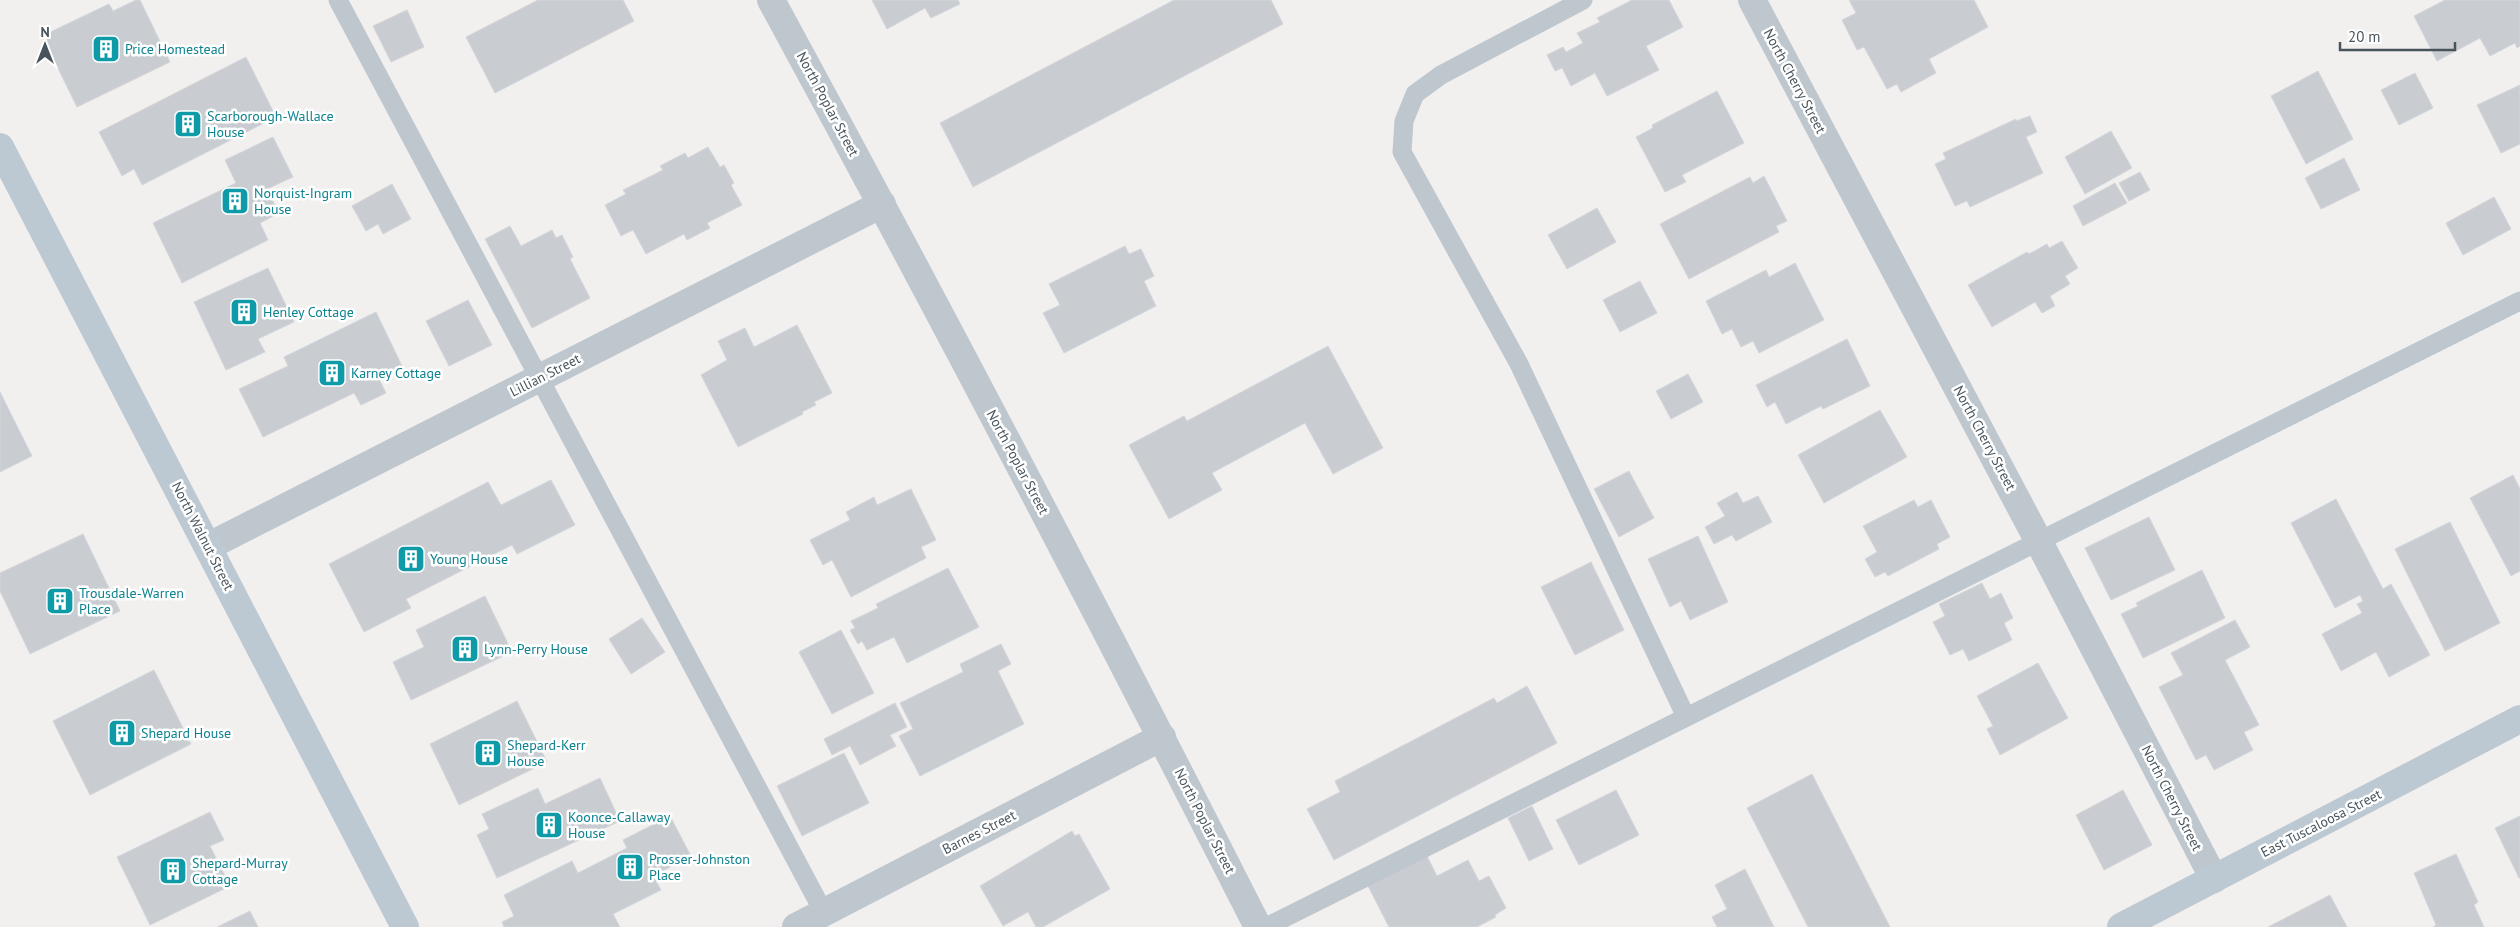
<svg xmlns="http://www.w3.org/2000/svg" width="2520" height="927" viewBox="0 0 2520 927" font-family="'PT Sans',sans-serif">
<style>
.building{fill:#c9cdd2;stroke:#d3d6da}
.lines{fill:none;stroke-linecap:round;stroke-linejoin:round}
.lane{stroke:#bec7ce;stroke-width:19}
.street{stroke:#bec7ce;stroke-width:28}
.secondary{stroke:#bdc9d2;stroke-width:28}
.labels{text-anchor:middle;stroke-width:5;stroke-linejoin:round;paint-order:stroke}
.culture-label{font-size:14px;fill:#0d838f;stroke:#fff;text-anchor:start}
.street-label{font-size:14px;fill:#48545c;stroke:#fff}
</style>
<rect width="100%" height="100%" fill="#f2efef"/>
<!-- building -->
<g class="building">
<path d="M 136,0 L 140,0 L 170,62 L 77,107 L 42,36 L 109,4 L 113,11 Z"/>
<path d="M 538,0 L 623,0 L 634,21 L 495,93 L 466,37 Z"/>
<path d="M 872,0 L 958,0 L 960,4 L 931,18 L 925,8 L 887,29 Z"/>
<path d="M 1174,0 L 1271,0 L 1283,24 L 973,187 L 940,123 Z"/>
<path d="M 1632,0 L 1669,0 L 1683,27 L 1646,46 L 1659,70 L 1607,96 L 1595,73 L 1571,86 L 1562,68 L 1555,71 L 1547,55 L 1563,47 L 1566,52 L 1583,43 L 1577,33 L 1600,22 L 1597,18 Z"/>
<path d="M 1849,0 L 1974,0 L 1988,27 L 1929,59 L 1936,73 L 1901,92 L 1897,84 L 1887,89 L 1864,47 L 1857,50 L 1842,20 L 1856,13 Z"/>
<path d="M 2445,0 L 2520,0 L 2520,46 L 2517,48 L 2515,43 L 2490,56 L 2480,38 L 2437,61 L 2414,16 Z"/>
<path d="M 407,10 L 424,47 L 391,62 L 373,26 Z"/>
<path d="M 246,57 L 276,117 L 142,185 L 134,169 L 122,176 L 99,132 Z"/>
<path d="M 2318,71 L 2353,139 L 2306,164 L 2271,96 Z"/>
<path d="M 2415,73 L 2433,108 L 2399,125 L 2381,90 Z"/>
<path d="M 2520,85 L 2520,144 L 2501,153 L 2477,105 Z"/>
<path d="M 1717,91 L 1744,143 L 1682,175 L 1686,182 L 1665,192 L 1636,137 L 1653,128 L 1652,125 Z"/>
<path d="M 2030,116 L 2037,132 L 2026,137 L 2043,173 L 1970,207 L 1967,201 L 1955,206 L 1935,164 L 1946,159 L 1943,153 L 2016,119 L 2016,121 Z"/>
<path d="M 2111,131 L 2132,168 L 2085,194 L 2065,157 Z"/>
<path d="M 273,137 L 293,177 L 267,189 L 279,213 L 260,223 L 268,240 L 182,283 L 153,223 L 236,183 L 225,160 Z"/>
<path d="M 708,147 L 720,167 L 724,165 L 734,183 L 731,185 L 742,205 L 707,223 L 710,228 L 687,240 L 684,234 L 646,254 L 633,230 L 621,236 L 605,205 L 626,194 L 623,190 L 663,170 L 660,166 L 685,153 L 688,158 Z"/>
<path d="M 2344,158 L 2360,190 L 2321,209 L 2305,178 Z"/>
<path d="M 2140,172 L 2150,190 L 2129,201 L 2119,183 Z"/>
<path d="M 1764,176 L 1787,221 L 1776,226 L 1779,232 L 1689,279 L 1660,224 L 1750,177 L 1753,183 Z"/>
<path d="M 2115,183 L 2127,203 L 2083,226 L 2073,206 Z"/>
<path d="M 392,184 L 411,219 L 383,234 L 378,224 L 366,231 L 352,206 Z"/>
<path d="M 2494,197 L 2511,229 L 2463,255 L 2446,223 Z"/>
<path d="M 1597,208 L 1616,242 L 1567,269 L 1548,235 Z"/>
<path d="M 510,226 L 521,246 L 552,230 L 556,238 L 562,235 L 573,257 L 570,259 L 590,298 L 532,328 L 485,239 Z"/>
<path d="M 2062,241 L 2078,268 L 2065,276 L 2070,284 L 2050,296 L 2055,306 L 2042,313 L 2035,302 L 1992,327 L 1968,285 L 2027,252 L 2029,254 L 2047,244 L 2049,248 Z"/>
<path d="M 1125,246 L 1129,254 L 1141,249 L 1154,276 L 1144,281 L 1156,306 L 1064,353 L 1043,313 L 1060,305 L 1049,284 Z"/>
<path d="M 1795,263 L 1824,320 L 1759,353 L 1753,341 L 1741,347 L 1732,329 L 1722,334 L 1706,301 L 1766,270 L 1769,277 Z"/>
<path d="M 268,268 L 294,322 L 258,339 L 265,352 L 226,370 L 194,302 Z"/>
<path d="M 1640,281 L 1657,313 L 1620,332 L 1603,300 Z"/>
<path d="M 468,300 L 492,345 L 449,366 L 426,321 Z"/>
<path d="M 376,312 L 403,368 L 379,379 L 386,393 L 361,405 L 354,393 L 263,437 L 239,389 L 288,366 L 284,357 Z"/>
<path d="M 797,325 L 832,393 L 814,402 L 816,405 L 802,412 L 803,414 L 738,447 L 701,375 L 727,360 L 718,341 L 745,328 L 754,347 Z"/>
<path d="M 1847,339 L 1870,386 L 1823,409 L 1821,406 L 1786,424 L 1775,402 L 1767,407 L 1756,385 Z"/>
<path d="M 1328,346 L 1383,448 L 1333,474 L 1305,423 L 1212,473 L 1222,490 L 1169,519 L 1129,445 L 1184,416 L 1187,421 Z"/>
<path d="M 1688,374 L 1703,402 L 1671,419 L 1656,391 Z"/>
<path d="M 0,392 L 32,456 L 0,472 Z"/>
<path d="M 1880,410 L 1907,457 L 1824,503 L 1798,455 Z"/>
<path d="M 1629,471 L 1654,518 L 1619,537 L 1594,489 Z"/>
<path d="M 2513,475 L 2520,489 L 2520,571 L 2511,576 L 2470,498 Z"/>
<path d="M 551,480 L 575,525 L 517,554 L 512,545 L 406,599 L 411,608 L 364,632 L 329,564 L 488,482 L 501,505 Z"/>
<path d="M 911,489 L 936,540 L 921,547 L 926,558 L 851,597 L 832,560 L 823,565 L 810,540 L 850,520 L 846,512 L 874,497 L 877,505 Z"/>
<path d="M 1737,492 L 1743,503 L 1758,496 L 1772,522 L 1736,541 L 1732,535 L 1714,544 L 1705,527 L 1725,516 L 1717,503 Z"/>
<path d="M 2336,499 L 2383,589 L 2391,584 L 2430,655 L 2389,677 L 2376,652 L 2341,671 L 2322,634 L 2362,613 L 2357,604 L 2363,601 L 2360,595 L 2335,608 L 2291,523 Z"/>
<path d="M 1914,500 L 1918,507 L 1931,500 L 1950,537 L 1937,544 L 1939,549 L 1888,576 L 1885,572 L 1875,577 L 1865,559 L 1877,552 L 1863,526 Z"/>
<path d="M 2149,517 L 2175,570 L 2111,600 L 2085,548 Z"/>
<path d="M 2450,522 L 2500,623 L 2445,651 L 2395,549 Z"/>
<path d="M 83,534 L 120,611 L 30,654 L 0,591 L 0,573 Z"/>
<path d="M 1698,536 L 1728,602 L 1690,620 L 1681,601 L 1670,607 L 1648,559 Z"/>
<path d="M 1591,562 L 1624,630 L 1575,655 L 1541,587 Z"/>
<path d="M 948,568 L 979,627 L 907,663 L 894,637 L 867,650 L 862,641 L 858,644 L 850,630 L 855,628 L 851,621 L 878,608 L 876,604 Z"/>
<path d="M 2202,570 L 2225,618 L 2143,658 L 2121,614 L 2138,606 L 2136,603 Z"/>
<path d="M 1982,583 L 1990,599 L 2001,593 L 2013,618 L 2004,623 L 2012,640 L 1969,661 L 1963,649 L 1950,655 L 1933,622 L 1945,616 L 1939,604 Z"/>
<path d="M 485,596 L 512,652 L 411,700 L 393,662 L 424,647 L 416,630 Z"/>
<path d="M 642,618 L 665,652 L 631,674 L 609,639 Z"/>
<path d="M 2235,620 L 2250,647 L 2225,660 L 2259,725 L 2244,732 L 2253,750 L 2214,770 L 2206,755 L 2196,760 L 2159,687 L 2183,675 L 2171,653 Z"/>
<path d="M 841,630 L 874,693 L 832,714 L 799,652 Z"/>
<path d="M 1001,644 L 1011,664 L 998,671 L 1024,724 L 920,776 L 899,736 L 913,729 L 900,703 L 963,672 L 960,664 Z"/>
<path d="M 2038,663 L 2068,718 L 2000,755 L 1987,729 L 1993,726 L 1977,696 Z"/>
<path d="M 154,670 L 191,744 L 90,795 L 53,721 Z"/>
<path d="M 1527,686 L 1557,743 L 1334,860 L 1307,809 L 1340,792 L 1335,781 L 1494,698 L 1497,703 Z"/>
<path d="M 517,701 L 547,762 L 459,805 L 430,744 Z"/>
<path d="M 895,703 L 907,727 L 890,735 L 896,746 L 860,765 L 850,746 L 832,755 L 824,739 Z"/>
<path d="M 844,753 L 869,803 L 802,836 L 777,786 Z"/>
<path d="M 1812,774 L 1890,927 L 1808,927 L 1747,808 Z"/>
<path d="M 600,778 L 620,821 L 497,878 L 477,835 L 489,829 L 482,814 L 538,788 L 545,804 Z"/>
<path d="M 1616,790 L 1639,835 L 1579,865 L 1556,820 Z"/>
<path d="M 2123,790 L 2152,845 L 2104,870 L 2076,815 Z"/>
<path d="M 1532,806 L 1553,849 L 1529,861 L 1508,818 Z"/>
<path d="M 210,812 L 224,840 L 210,846 L 230,886 L 150,925 L 117,857 Z"/>
<path d="M 670,816 L 691,856 L 653,876 L 661,890 L 613,914 L 620,927 L 504,927 L 502,922 L 514,916 L 504,895 L 572,861 L 578,873 L 627,848 L 623,840 Z"/>
<path d="M 2520,816 L 2520,878 L 2519,878 L 2495,828 Z"/>
<path d="M 1072,831 L 1075,836 L 1079,834 L 1110,889 L 1043,927 L 1036,927 L 1028,912 L 1003,926 L 980,886 Z"/>
<path d="M 2456,854 L 2478,902 L 2474,905 L 2484,927 L 2433,927 L 2436,925 L 2414,873 Z"/>
<path d="M 1427,856 L 1437,876 L 1468,860 L 1479,881 L 1489,876 L 1506,908 L 1495,915 L 1496,917 L 1477,927 L 1389,927 L 1368,886 Z"/>
<path d="M 1745,869 L 1774,927 L 1717,927 L 1712,917 L 1727,909 L 1715,885 Z"/>
<path d="M 2330,895 L 2347,927 L 2268,927 Z"/>
<path d="M 250,911 L 258,927 L 217,927 Z"/>
</g>
<g class="lines">
<!-- lane -->
<g class="lane">
<path d="M 338,0 L 824,913"/>
<path d="M 1583,0 L 1441,75 L 1415,94 L 1404,121 L 1402,152 L 1519,364 L 1686,717"/>
<path d="M 1266,927 L 2520,301"/>
</g>
<!-- street -->
<g class="street">
<path d="M 771,0 C 938,307 1100,616 1258,927"/>
<path d="M 1752,0 L 2038,540 L 2214,879"/>
<path d="M 209,546 L 882,204"/>
<path d="M 796,927 L 1162,737"/>
</g>
<!-- secondary -->
<g class="secondary">
<path d="M 0,147 L 405,927"/>
<path d="M 2121,927 L 2520,719"/>
</g>
</g>
<!-- icons -->
<defs>
<symbol id="building-square" viewBox="-11 -11 22 22"><rect x="-9" y="-9" width="18" height="18" rx="4" fill="#0f9aa8" stroke="#fff"/><path d="M-4-6H4V6H1V3H-1V6H-4ZM-2.5-4.3h1.7v1.8h-1.7ZM.8-4.3h1.7v1.8H.8ZM-2.5-1h1.7V.8h-1.7ZM.8-1h1.7V.8H.8Z" fill="#fff"/></symbol>
</defs>
<g fill-rule="evenodd">
<use href="#building-square" x="90" y="33" width="32" height="32"/>
<use href="#building-square" x="172" y="108" width="32" height="32"/>
<use href="#building-square" x="219" y="185" width="32" height="32"/>
<use href="#building-square" x="228" y="296" width="32" height="32"/>
<use href="#building-square" x="316" y="357" width="32" height="32"/>
<use href="#building-square" x="395" y="543" width="32" height="32"/>
<use href="#building-square" x="44" y="585" width="32" height="32"/>
<use href="#building-square" x="449" y="633" width="32" height="32"/>
<use href="#building-square" x="106" y="717" width="32" height="32"/>
<use href="#building-square" x="472" y="737" width="32" height="32"/>
<use href="#building-square" x="533" y="809" width="32" height="32"/>
<use href="#building-square" x="614" y="851" width="32" height="32"/>
<use href="#building-square" x="157" y="855" width="32" height="32"/>
</g>
<g class="labels">
<!-- culture labels -->
<g class="culture-label">
<text x="125" y="54">Price Homestead</text>
<text x="207" y="121">Scarborough-Wallace<tspan x="207" dy="16">House</tspan></text>
<text x="254" y="198">Norquist-Ingram<tspan x="254" dy="16">House</tspan></text>
<text x="263" y="317">Henley Cottage</text>
<text x="351" y="378">Karney Cottage</text>
<text x="430" y="564">Young House</text>
<text x="79" y="598">Trousdale-Warren<tspan x="79" dy="16">Place</tspan></text>
<text x="484" y="654">Lynn-Perry House</text>
<text x="141" y="738">Shepard House</text>
<text x="507" y="750">Shepard-Kerr<tspan x="507" dy="16">House</tspan></text>
<text x="568" y="822">Koonce-Callaway<tspan x="568" dy="16">House</tspan></text>
<text x="649" y="864">Prosser-Johnston<tspan x="649" dy="16">Place</tspan></text>
<text x="192" y="868">Shepard-Murray<tspan x="192" dy="16">Cottage</tspan></text>
</g>
<!-- street labels -->
<g class="street-label">
<text transform="translate(1795 81) rotate(62)" y="5">North Cherry Street</text>
<text transform="translate(828 104) rotate(62)" y="5">North Poplar Street</text>
<text transform="translate(545 375) rotate(-27)" y="5">Lillian Street</text>
<text transform="translate(1985 438) rotate(62)" y="5">North Cherry Street</text>
<text transform="translate(1018 462) rotate(62)" y="5">North Poplar Street</text>
<text transform="translate(203 536) rotate(63)" y="5">North Walnut Street</text>
<text transform="translate(2172 798) rotate(63)" y="5">North Cherry Street</text>
<text transform="translate(1205 821) rotate(63)" y="5">North Poplar Street</text>
<text transform="translate(2321 823) rotate(-27)" y="5">East Tuscaloosa Street</text>
<text transform="translate(979 832) rotate(-27)" y="5">Barnes Street</text>
</g>
</g>
<!-- north arrow -->
<g transform="translate(45 45)" stroke="#ffffff" stroke-width="4" paint-order="stroke">
<path d="M0-4L9 19L0 12L-9 19Z" fill="#48545c"/>
<text y="-8" font-size="14" font-weight="bold" text-anchor="middle" fill="#48545c">N</text>
</g>
<!-- scale -->
<path d="M2340 42v8h115v-8" fill="none" stroke="#48545c" stroke-width="2.5"/>
<text x="2348" y="42" font-size="15" fill="#48545c" stroke="#ffffff" stroke-width="4" paint-order="stroke">20 m</text>
</svg>
